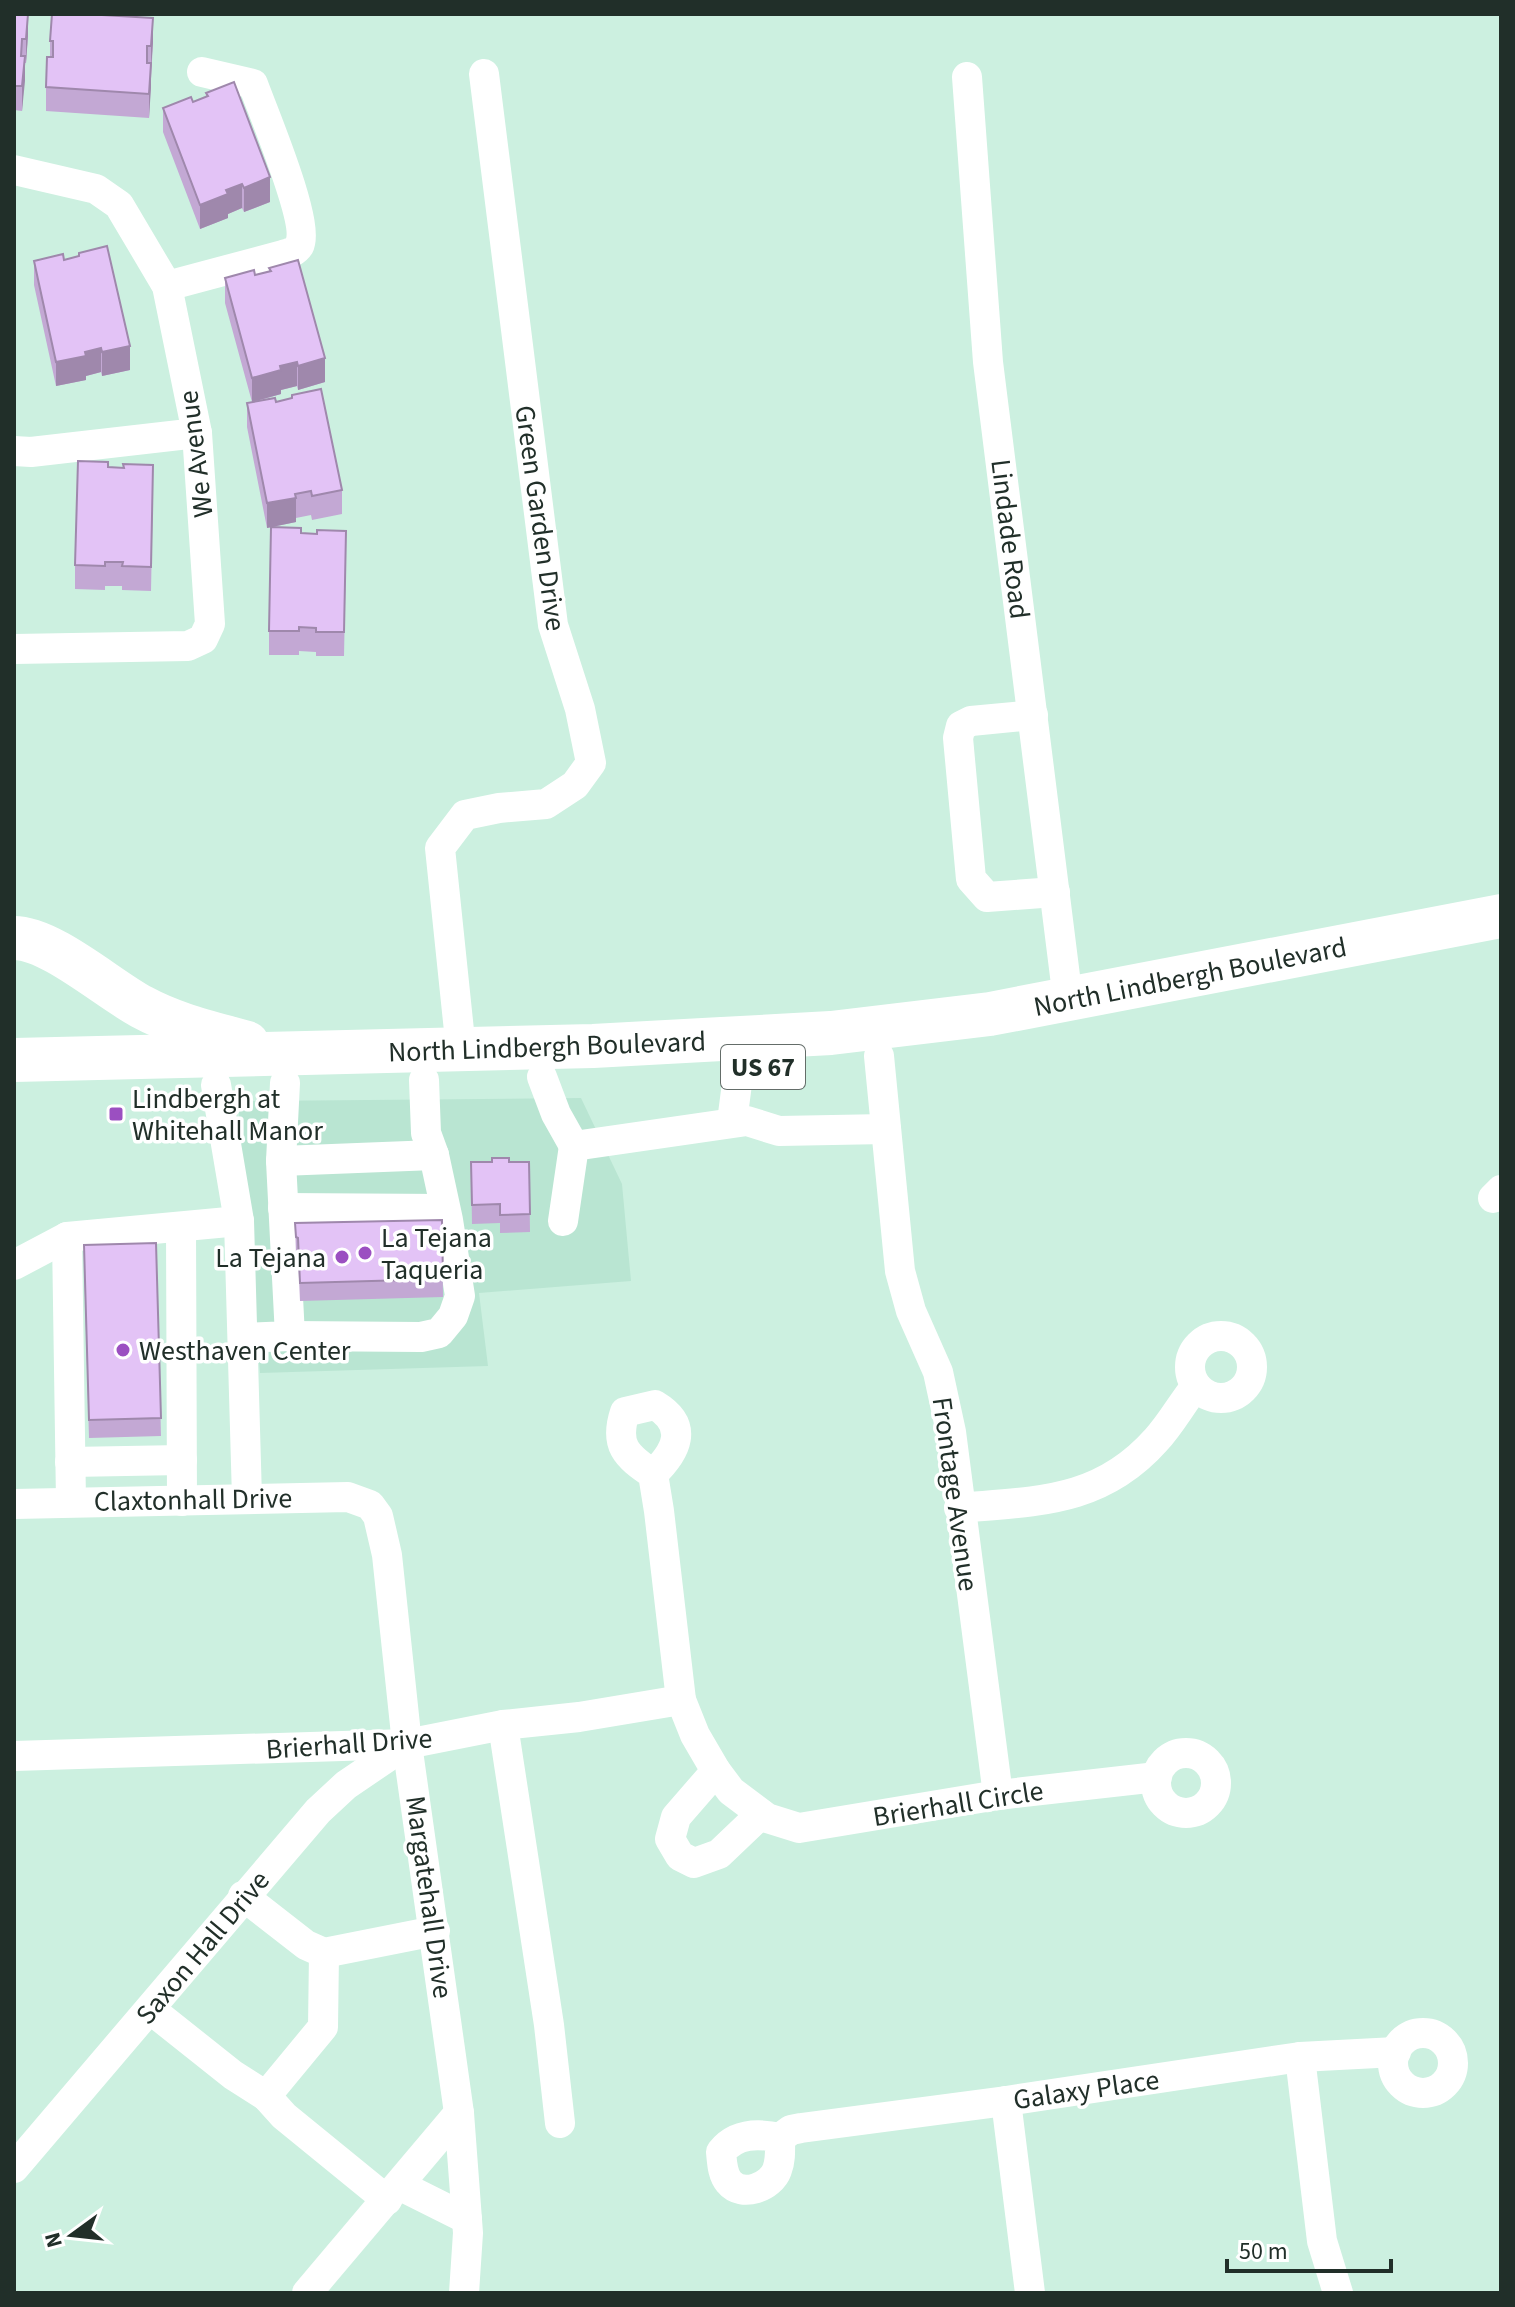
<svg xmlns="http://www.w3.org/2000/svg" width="1515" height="2307" viewBox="0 0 1515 2307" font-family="'Source Sans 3',sans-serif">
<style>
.built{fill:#b9e5d2}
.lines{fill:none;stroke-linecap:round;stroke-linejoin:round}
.minor{stroke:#fff;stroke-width:30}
.highway{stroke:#fff;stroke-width:44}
.wall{fill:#c3a8d4}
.shaded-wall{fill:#9f88ac}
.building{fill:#e3c3f6;stroke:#9f88ac;stroke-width:2}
.poi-dot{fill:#9b4fc1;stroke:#fff;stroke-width:3}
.labels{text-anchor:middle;stroke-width:7;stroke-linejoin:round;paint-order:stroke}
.shield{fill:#fff;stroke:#646d69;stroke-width:2}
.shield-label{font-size:26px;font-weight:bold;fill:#212f29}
.street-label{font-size:28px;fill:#212f29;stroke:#fff}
.poi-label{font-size:28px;fill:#212f29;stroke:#fff;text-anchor:start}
</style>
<rect width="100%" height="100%" fill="#ccf0e0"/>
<!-- built -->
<path class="built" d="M 581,1098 L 622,1184 L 631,1281 L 479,1293 L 488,1366 L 260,1373 L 240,1137 L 239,1112 L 245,1101 Z"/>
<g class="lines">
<!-- minor -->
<g class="minor">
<path d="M 967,77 L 988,362 L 1068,1000"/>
<path d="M 14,170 L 96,189 L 119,205 L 167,286 L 197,433 L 210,624 L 203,639 L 188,646 L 14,649"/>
<path d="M 167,286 L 283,255 C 289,253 295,252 299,246 C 311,224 263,112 253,84 L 202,72"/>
<path d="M 14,451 L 31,452 L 197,433"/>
<path d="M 1033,715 L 971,721 L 961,726 L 958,738 L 971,879 L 987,897 L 1055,892"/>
<path d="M 461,1050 L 440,848 L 465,815 L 499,808 L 546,804 L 575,785 L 591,763 L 580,709 L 553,625 L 484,74"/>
<path d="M 879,1056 L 900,1271 L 911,1311 L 938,1372 L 951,1432 L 998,1795"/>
<path d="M 542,1077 L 556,1114 L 574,1146"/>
<path d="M 216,1085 L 239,1221 L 247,1498"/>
<path d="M 732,1122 L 739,1068"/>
<path d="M 281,1161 L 434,1155"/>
<path d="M 1493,1198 L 1501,1190"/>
<path d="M 283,1208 L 444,1209"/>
<path d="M 563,1221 L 574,1146 L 747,1121 L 779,1131 L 886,1129"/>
<path d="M 181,1227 L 182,1501"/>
<path d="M 14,1265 L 67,1237"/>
<circle cx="1221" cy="1367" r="31"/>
<path d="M 290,1336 L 421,1337 L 439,1333 L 453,1316 L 460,1296 L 448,1220 L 434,1155 L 426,1133 L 424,1080"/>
<path d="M 243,1338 L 290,1336 L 281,1161 L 285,1083"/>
<path d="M 70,1462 L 182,1460"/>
<path d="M 653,1474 C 676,1452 690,1426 655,1405 L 625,1412 C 614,1445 626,1456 653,1474 L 659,1511 L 681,1700 L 695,1735 L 716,1771 L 731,1791 L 767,1818 L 799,1828 L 998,1795 L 1157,1777"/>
<path d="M 71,1501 L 67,1237 L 239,1221"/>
<path d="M 14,1504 L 348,1497 L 370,1505 L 378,1516 L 387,1555 L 407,1744 L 459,2113 L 468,2233 L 464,2293"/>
<path d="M 959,1508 C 1037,1501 1100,1503 1156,1440 C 1171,1424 1182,1403 1196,1386"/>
<path d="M 503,1725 L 549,2025 L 560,2123"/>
<circle cx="1186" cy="1783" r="30"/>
<path d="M 14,1756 L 407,1744 L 503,1725 L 579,1717 L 681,1700"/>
<path d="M 716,1771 L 676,1817 L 670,1839 L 680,1856 L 694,1863 L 719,1854 L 761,1814"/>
<path d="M 243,1896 L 306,1945 L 324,1953 L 435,1931"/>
<path d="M 150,2009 L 233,2075 L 266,2096 L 323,2027 L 324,1953"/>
<circle cx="1423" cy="2063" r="30"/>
<path d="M 1300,2057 L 1322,2241 L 1338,2293"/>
<path d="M 266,2096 L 284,2116 L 387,2200"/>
<path d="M 1006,2101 L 1030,2293"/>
<path d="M 780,2138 C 780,2149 781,2160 777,2170 C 771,2187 742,2198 729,2182 C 722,2174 722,2161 721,2152 C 736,2133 758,2133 780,2138 L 791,2130 L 801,2128 L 1006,2101 L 1300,2057 L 1396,2052"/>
<path d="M 14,2168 L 318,1811 L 346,1785 L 405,1745"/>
<path d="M 399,2185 L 467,2219"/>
<path d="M 307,2293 L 459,2113"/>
</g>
<!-- highway -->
<g class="highway">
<path d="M 14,938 C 51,938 108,989 142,1007 C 175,1025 212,1033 247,1043"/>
<path d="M 14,1060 L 593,1046 L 831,1033 L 990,1014 L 1501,916"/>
</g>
</g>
<!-- wall -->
<g class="wall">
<path d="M 14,14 L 28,35 L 26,63 L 25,63 L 22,111 L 14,110 Z"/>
<path d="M 50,41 L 153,42 L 149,118 L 46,111 L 46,87 L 50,57 Z"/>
<path d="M 206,93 L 270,202 L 244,212 L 242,208 L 228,214 L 228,218 L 200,229 L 163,132 L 163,108 L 193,102 L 206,97 Z"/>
<path d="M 64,260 L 130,370 L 102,376 L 101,372 L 86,376 L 86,380 L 56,386 L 34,285 L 34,261 Z"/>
<path d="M 269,268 L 325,382 L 298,390 L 297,386 L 281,390 L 281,394 L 254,402 L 276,402 L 342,490 L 342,514 L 312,520 L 311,515 L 296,518 L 296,522 L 267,528 L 247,427 L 247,403 L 252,402 L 225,303 L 225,278 L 255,275 L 269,272 Z"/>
<path d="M 108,467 L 153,489 L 151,591 L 122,590 L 122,586 L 105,586 L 105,590 L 75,589 L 75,565 Z"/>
<path d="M 346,555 L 344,656 L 316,656 L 316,652 L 299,651 L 299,655 L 269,655 L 269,631 Z"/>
<path d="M 471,1162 L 529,1162 L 530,1232 L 500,1233 L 500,1223 L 472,1224 Z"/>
<path d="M 442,1220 L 443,1297 L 300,1301 L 298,1256 L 296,1255 L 295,1223 Z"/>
<path d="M 156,1243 L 161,1436 L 89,1438 L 84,1263 Z"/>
</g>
<!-- shaded-wall -->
<g class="shaded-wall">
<path d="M 28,14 L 28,35 L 26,63 L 26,39 Z"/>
<path d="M 153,18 L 153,42 L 151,70 L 151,46 Z"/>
<path d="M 25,56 L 25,81 L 22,111 L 22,86 Z"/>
<path d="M 151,63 L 151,87 L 149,118 L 149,94 Z"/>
<path d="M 270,177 L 270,202 L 244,212 L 244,188 Z"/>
<path d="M 242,184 L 242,208 L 228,214 L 228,218 L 200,229 L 200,205 L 226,190 Z"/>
<path d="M 130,346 L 130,370 L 102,376 L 102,352 Z"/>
<path d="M 101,348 L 101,372 L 86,376 L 86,380 L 56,386 L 56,362 L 85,352 Z"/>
<path d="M 325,358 L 325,382 L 298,390 L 298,366 Z"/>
<path d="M 297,362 L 297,386 L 281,390 L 281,394 L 252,402 L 252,378 L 280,366 Z"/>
<path d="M 296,498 L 296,522 L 267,528 L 267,503 Z"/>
</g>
<!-- building -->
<g class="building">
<path d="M 14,14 L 28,14 L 26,39 L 22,39 L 21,56 L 25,56 L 22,86 L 14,86 Z"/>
<path d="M 52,14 L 85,14 L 153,18 L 151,46 L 147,46 L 147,63 L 151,63 L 149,94 L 46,87 L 47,57 L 53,57 L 53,41 L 50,41 Z"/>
<path d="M 234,82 L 270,177 L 244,188 L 242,184 L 226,190 L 228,194 L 200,205 L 163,108 L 191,97 L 193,102 L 208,96 L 206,93 Z"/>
<path d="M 107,246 L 130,346 L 102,352 L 101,348 L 85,352 L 86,356 L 56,362 L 34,261 L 63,254 L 64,260 L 79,256 L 79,253 Z"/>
<path d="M 298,260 L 325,358 L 298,366 L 297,362 L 280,366 L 281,370 L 252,378 L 225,278 L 254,270 L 255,275 L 271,271 L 269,268 Z"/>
<path d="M 321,389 L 342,490 L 312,496 L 311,491 L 295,494 L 296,498 L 267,503 L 247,403 L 275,398 L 276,402 L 292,398 L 292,395 Z"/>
<path d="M 78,461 L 108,462 L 108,467 L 124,468 L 123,464 L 153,465 L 151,567 L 122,566 L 123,562 L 105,562 L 105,566 L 75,565 Z"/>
<path d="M 271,527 L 301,528 L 301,533 L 317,534 L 317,530 L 346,531 L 344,632 L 316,632 L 316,628 L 299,627 L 299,631 L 269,631 Z"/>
<path d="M 492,1158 L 509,1158 L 509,1162 L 529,1162 L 530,1214 L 500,1215 L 500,1204 L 472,1205 L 471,1162 L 492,1162 Z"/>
<path d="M 442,1220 L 443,1279 L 300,1283 L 298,1238 L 296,1237 L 295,1223 Z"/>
<path d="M 156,1243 L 161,1418 L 89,1420 L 84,1245 Z"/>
</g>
<!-- markers -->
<g class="poi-dot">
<rect x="108" y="1106" width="16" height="16" rx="4"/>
<circle cx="365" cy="1253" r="8"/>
<circle cx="342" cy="1257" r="8"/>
<circle cx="123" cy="1350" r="8"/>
</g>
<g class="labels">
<!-- shield labels -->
<rect class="shield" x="721" y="1045" width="84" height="44" rx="6"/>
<g class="shield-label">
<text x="763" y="1076">US 67</text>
</g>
<!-- street labels -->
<g class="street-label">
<text transform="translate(195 454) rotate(-97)" y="10">We Avenue</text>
<text transform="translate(541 518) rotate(82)" y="10">Green Garden Drive</text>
<text transform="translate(1011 539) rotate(83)" y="10">Lindade Road</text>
<text transform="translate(1190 976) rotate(-11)" y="10">North Lindbergh Boulevard</text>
<text transform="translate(547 1046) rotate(-2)" y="10">North Lindbergh Boulevard</text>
<text transform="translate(956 1494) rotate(82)" y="10">Frontage Avenue</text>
<text transform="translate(193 1499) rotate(-1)" y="10">Claxtonhall Drive</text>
<text transform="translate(349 1743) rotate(-4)" y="10">Brierhall Drive</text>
<text transform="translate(958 1803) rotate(-9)" y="10">Brierhall Circle</text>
<text transform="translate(430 1897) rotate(82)" y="10">Margatehall Drive</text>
<text transform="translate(202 1947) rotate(-50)" y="10">Saxon Hall Drive</text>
<text transform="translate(1086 2089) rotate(-8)" y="10">Galaxy Place</text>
</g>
<!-- poi labels -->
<g class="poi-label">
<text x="132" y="1108">Lindbergh at<tspan x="132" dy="32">Whitehall Manor</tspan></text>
<text x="381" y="1247">La Tejana<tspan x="381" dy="32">Taqueria</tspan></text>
<text x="326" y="1267" text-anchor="end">La Tejana</text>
<text x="139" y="1360">Westhaven Center</text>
</g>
</g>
<!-- border -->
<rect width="1515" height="2307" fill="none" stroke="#212f29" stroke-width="32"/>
<!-- north arrow -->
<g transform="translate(72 2235) rotate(255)" stroke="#ffffff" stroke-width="6" paint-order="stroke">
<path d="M0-6L14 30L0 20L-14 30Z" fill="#212f29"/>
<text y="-12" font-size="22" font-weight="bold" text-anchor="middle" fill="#212f29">N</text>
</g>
<!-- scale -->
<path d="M1227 2259v12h164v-12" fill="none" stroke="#212f29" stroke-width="4"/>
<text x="1239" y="2259" font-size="24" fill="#212f29" stroke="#ffffff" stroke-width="6" paint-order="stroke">50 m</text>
</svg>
